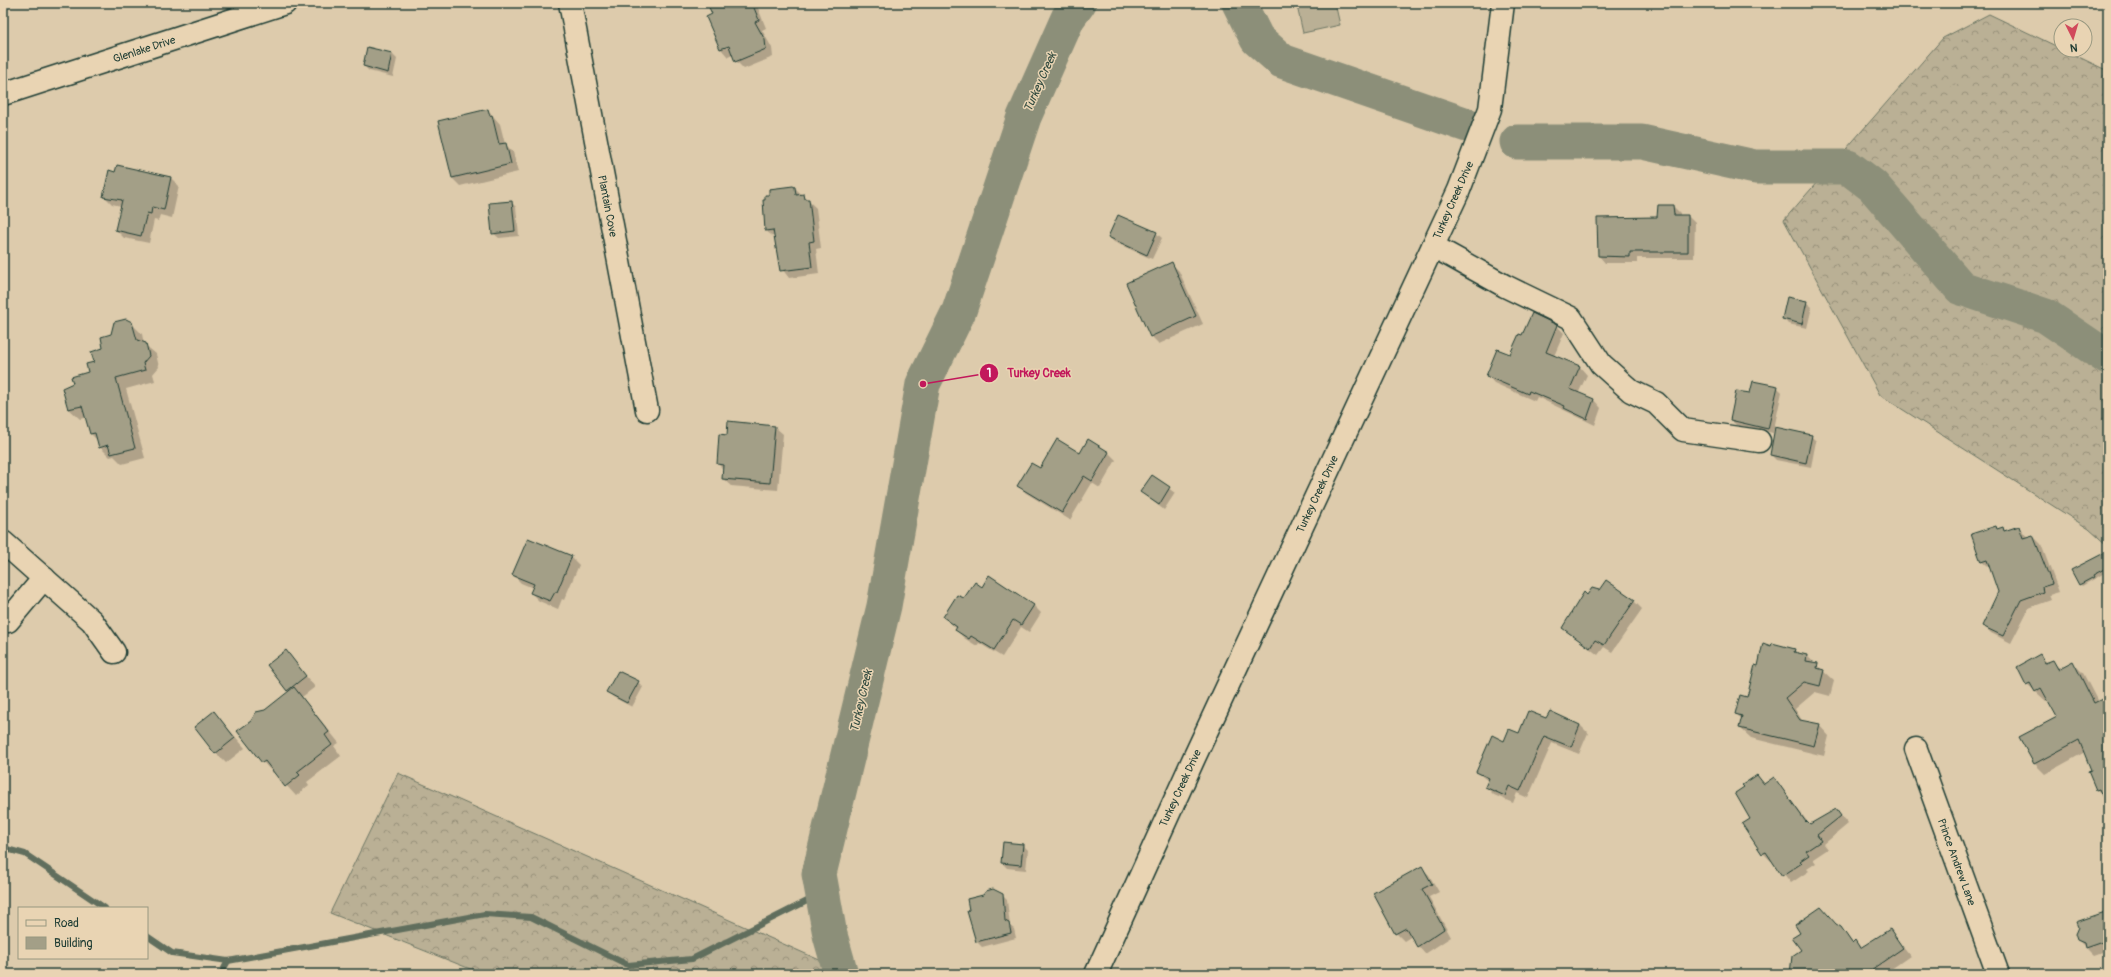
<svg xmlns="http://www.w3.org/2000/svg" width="2111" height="977" viewBox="0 0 2111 977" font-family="Pangolin,sans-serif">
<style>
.forest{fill:url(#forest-crowns);stroke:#6c7664}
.garden{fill:#bab095;stroke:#6c7664}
.shadow{fill:#0003}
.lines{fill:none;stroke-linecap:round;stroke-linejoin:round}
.stream{stroke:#606e5d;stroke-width:6}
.river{stroke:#8c8f79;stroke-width:35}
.building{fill:#a39f87;stroke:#1f3d34}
.minor-casing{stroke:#1f3d34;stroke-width:25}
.minor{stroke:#e9d4b3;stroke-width:22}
.labels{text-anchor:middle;stroke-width:3;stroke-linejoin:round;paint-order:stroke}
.street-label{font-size:11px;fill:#1f3d34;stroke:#e9d4b3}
.water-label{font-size:12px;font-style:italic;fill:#2f493e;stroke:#e9d4b3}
.leader{fill:none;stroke:#c2185b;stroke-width:1.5}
.callout-dot{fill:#c2185b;stroke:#e9d4b3;stroke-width:1.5}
.mark-label{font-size:12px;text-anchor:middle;font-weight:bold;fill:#fff}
.callout-label{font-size:12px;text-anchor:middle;font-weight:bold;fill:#c2185b;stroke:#e9d4b3;stroke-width:3;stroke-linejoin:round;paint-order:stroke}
</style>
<defs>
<pattern id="forest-crowns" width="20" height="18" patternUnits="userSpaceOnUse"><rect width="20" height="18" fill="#bab095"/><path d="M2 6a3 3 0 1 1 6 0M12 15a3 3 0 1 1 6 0" fill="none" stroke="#97907a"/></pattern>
</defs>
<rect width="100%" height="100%" fill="#ddcbac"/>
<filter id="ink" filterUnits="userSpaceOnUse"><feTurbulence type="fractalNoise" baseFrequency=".025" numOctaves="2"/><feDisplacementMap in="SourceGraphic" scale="8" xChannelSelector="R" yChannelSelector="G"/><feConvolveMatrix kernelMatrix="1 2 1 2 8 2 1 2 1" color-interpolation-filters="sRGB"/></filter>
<g filter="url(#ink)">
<!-- forest -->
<g class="forest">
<path d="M 1989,14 L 2108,71 L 2108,546 L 2089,529 L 1880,395 L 1784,220 L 1943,38 Z"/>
<path d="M 398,773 L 851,974 L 483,974 L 330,913 Z"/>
</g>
<!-- garden -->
<path class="garden" d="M 1311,3 L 1335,3 L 1340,25 L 1303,33 L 1297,6 Z"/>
<!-- shadow -->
<g class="shadow">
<path d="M 709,3 L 756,3 L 766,28 L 762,30 L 772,48 L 773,57 L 744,69 L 736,61 L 733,55 L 728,57 L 721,49 L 708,17 L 713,15 Z"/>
<path d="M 368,48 L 392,54 L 397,59 L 393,77 L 369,71 L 364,66 Z"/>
<path d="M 488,110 L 500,124 L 505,144 L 513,152 L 518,172 L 460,186 L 452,178 Z"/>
<path d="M 118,167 L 171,178 L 179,186 L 172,218 L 160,215 L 158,221 L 154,220 L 149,243 L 124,238 L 116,230 L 121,206 L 112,204 L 104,196 Z"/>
<path d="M 795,188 L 816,208 L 821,248 L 816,249 L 819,274 L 789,278 L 779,265 L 775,238 L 766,231 L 763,206 L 764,201 Z"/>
<path d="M 511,202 L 516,207 L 519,236 L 499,238 L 493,233 Z"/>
<path d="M 1673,206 L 1680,213 L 1680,216 L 1688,216 L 1695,223 L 1694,258 L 1637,258 L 1637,263 L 1605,263 L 1599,256 L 1598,219 L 1658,218 Z"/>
<path d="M 1156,233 L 1162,238 L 1152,259 L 1114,242 L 1109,237 Z"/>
<path d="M 1172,264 L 1179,271 L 1203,324 L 1159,344 L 1151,336 Z"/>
<path d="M 1806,302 L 1812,307 L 1807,328 L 1788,324 L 1783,318 Z"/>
<path d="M 131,323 L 142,334 L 144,344 L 156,354 L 159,367 L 153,374 L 155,381 L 126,389 L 145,458 L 122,464 L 114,456 L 110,457 L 100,447 L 98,441 L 91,434 L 87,417 L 80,419 L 69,409 L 64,388 L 89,373 L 112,335 Z"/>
<path d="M 1557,326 L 1564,333 L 1554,356 L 1580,367 L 1587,375 L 1578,394 L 1594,400 L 1601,408 L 1595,425 L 1537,397 L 1535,401 L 1494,383 L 1487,375 L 1510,356 L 1523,337 Z"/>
<path d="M 1777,387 L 1782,392 L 1773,433 L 1736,425 L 1731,420 L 1751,395 Z"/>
<path d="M 775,427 L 783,434 L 778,490 L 731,486 L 723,479 L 724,470 L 718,464 L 728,436 Z"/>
<path d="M 1811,436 L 1816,441 L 1811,467 L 1776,460 L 1771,455 Z"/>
<path d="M 1109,453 L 1116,460 L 1100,488 L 1092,483 L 1070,520 L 1026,493 L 1019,486 L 1080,454 Z"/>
<path d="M 1152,476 L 1175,493 L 1164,510 L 1141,492 Z"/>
<path d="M 1995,527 L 1998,530 L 2002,528 L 2006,531 L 2019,527 L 2028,538 L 2033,536 L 2041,544 L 2059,592 L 2049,595 L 2051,600 L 2029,608 L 2011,643 L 1991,633 L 1983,625 L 2000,593 L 1991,569 L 1982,562 Z"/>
<path d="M 2108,552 L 2108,571 L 2082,586 L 2080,584 Z"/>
<path d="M 571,557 L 579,565 L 564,600 L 562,599 L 558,609 L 539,601 L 531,593 L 533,588 L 521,583 L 513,575 Z"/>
<path d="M 1587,596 L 1634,601 L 1642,609 L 1612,652 L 1604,647 L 1598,655 L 1563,628 Z"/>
<path d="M 965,600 L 1033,605 L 1041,613 L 1029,632 L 1021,627 L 1002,657 L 979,643 L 977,646 L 964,638 L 956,630 L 957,629 L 944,617 Z"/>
<path d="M 1772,647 L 1794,650 L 1799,654 L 1807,656 L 1834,681 L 1830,696 L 1815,692 L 1795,709 L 1803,722 L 1819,725 L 1829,736 L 1824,756 L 1751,738 L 1740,728 L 1743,720 L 1736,714 L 1748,698 L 1758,667 Z"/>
<path d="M 286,652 L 315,687 L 302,697 L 339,743 L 334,746 L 341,756 L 307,782 L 309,785 L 296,796 L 274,772 L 273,773 L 263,762 L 266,710 L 289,692 L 287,690 Z"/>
<path d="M 2040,656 L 2048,663 L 2052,661 L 2060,669 L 2072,662 L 2083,673 L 2098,702 L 2108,697 L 2108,806 L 2104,796 L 2097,790 L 2093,770 L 2085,752 L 2045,774 L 2035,764 L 2058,718 L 2049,700 L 2046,701 L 2027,684 Z"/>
<path d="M 638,682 L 643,687 L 632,707 L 613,697 L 608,692 Z"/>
<path d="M 214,712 L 245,748 L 226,763 L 216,753 Z"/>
<path d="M 1550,712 L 1580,725 L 1588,733 L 1579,754 L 1552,743 L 1528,798 L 1517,793 L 1513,803 L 1494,795 L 1486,787 L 1489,782 L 1477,772 L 1505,742 L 1547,720 Z"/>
<path d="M 1757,776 L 1765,784 L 1774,779 L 1810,825 L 1836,810 L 1848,824 L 1824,844 L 1828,849 L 1813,859 L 1816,863 L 1807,869 L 1809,871 L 1791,883 L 1773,860 L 1771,861 L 1763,853 L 1744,824 L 1751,819 L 1745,787 Z"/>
<path d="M 2108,824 L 2108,832 L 2105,825 Z"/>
<path d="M 1004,843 L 1023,845 L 1028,850 L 1026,870 L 1007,868 L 1002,863 Z"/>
<path d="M 1421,867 L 1429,875 L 1439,892 L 1429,897 L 1451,937 L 1425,954 L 1418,946 L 1412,936 L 1404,941 L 1396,933 Z"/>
<path d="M 1002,895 L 1007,900 L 1010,926 L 1014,929 L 1016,938 L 982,947 L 977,942 L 969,911 Z"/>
<path d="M 2108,912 L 2108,951 L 2094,956 L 2078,940 Z"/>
<path d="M 1838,926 L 1853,943 L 1855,942 L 1862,948 L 1890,931 L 1910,956 L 1884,974 L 1791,974 Z"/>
</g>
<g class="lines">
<!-- stream -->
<g class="stream">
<path d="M 3,848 L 25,854 L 105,908"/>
<path d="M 147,936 L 172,953 L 228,961 L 485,914 L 531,917 L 628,965 L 692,959 L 823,893"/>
<path d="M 221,974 L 228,961"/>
</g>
<!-- river -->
<g class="river">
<path d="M 1239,3 L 1257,39 L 1282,61 L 1467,125"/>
<path d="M 1517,142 L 1642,142 L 1755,167 L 1848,167 L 1873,186 L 1961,288 L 2046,316 L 2108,358"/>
<path d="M 841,974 L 830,935 L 819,874 L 884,606 L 923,384 L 959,311 L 1024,117 L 1068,18 L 1079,3"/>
</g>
</g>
<!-- building -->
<g class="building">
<path d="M 707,3 L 752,3 L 759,20 L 755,22 L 765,40 L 766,49 L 735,62 L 729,46 L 720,49 L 706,17 L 712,14 Z"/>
<path d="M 367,47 L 392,53 L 388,73 L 363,66 Z"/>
<path d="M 488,109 L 490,116 L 492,115 L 499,144 L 506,143 L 511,164 L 452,178 L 438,121 Z"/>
<path d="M 117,165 L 171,177 L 164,210 L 152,207 L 151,214 L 147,213 L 141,236 L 115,230 L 122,200 L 103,197 L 109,170 L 115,172 Z"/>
<path d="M 793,186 L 795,187 L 796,195 L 804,194 L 805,199 L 809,199 L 814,241 L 809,242 L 812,267 L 780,271 L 773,230 L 765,231 L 763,200 L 765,200 L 765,195 L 769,195 L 769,189 Z"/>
<path d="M 512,201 L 515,231 L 492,234 L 489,203 Z"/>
<path d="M 1658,205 L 1673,205 L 1674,215 L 1688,215 L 1688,252 L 1630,252 L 1630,257 L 1598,256 L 1597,218 L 1657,217 Z"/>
<path d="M 1118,215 L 1157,232 L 1147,255 L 1108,237 Z"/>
<path d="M 1172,262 L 1196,316 L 1150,337 L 1126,283 Z"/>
<path d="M 1787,297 L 1807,301 L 1802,324 L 1782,319 Z"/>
<path d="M 1532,313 L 1557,325 L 1546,352 L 1580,366 L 1570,389 L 1594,399 L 1587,419 L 1564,408 L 1565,406 L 1529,391 L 1528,394 L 1486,376 L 1497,349 L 1510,354 L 1519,334 L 1522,335 Z"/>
<path d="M 126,319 L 132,322 L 137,340 L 146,343 L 149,356 L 143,363 L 145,370 L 116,378 L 135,448 L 111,454 L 108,445 L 99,448 L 95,433 L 90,434 L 82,406 L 68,409 L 62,388 L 73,383 L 71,377 L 88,372 L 86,364 L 94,362 L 91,352 L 103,348 L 101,337 L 111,334 L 114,322 Z"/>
<path d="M 1753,381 L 1778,386 L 1768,429 L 1730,420 L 1736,391 L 1750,393 Z"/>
<path d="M 728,421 L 775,426 L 770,483 L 722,479 L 723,465 L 717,464 L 719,434 L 727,435 Z"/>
<path d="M 1775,427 L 1812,435 L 1806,463 L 1770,455 Z"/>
<path d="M 1057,439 L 1080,453 L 1088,439 L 1109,452 L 1092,481 L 1084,476 L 1062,513 L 1017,486 L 1031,463 L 1040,468 Z"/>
<path d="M 1152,475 L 1170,487 L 1159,505 L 1140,492 Z"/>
<path d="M 1996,526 L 1997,529 L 2003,527 L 2004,531 L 2019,526 L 2023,538 L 2033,535 L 2052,584 L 2042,587 L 2043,592 L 2021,600 L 2003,636 L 1982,626 L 1998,592 L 1987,560 L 1981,562 L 1971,534 Z"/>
<path d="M 528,538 L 572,556 L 557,592 L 555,592 L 550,601 L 530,593 L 534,584 L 512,575 Z"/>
<path d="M 2108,551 L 2108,567 L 2093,575 L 2094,577 L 2079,585 L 2071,570 Z"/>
<path d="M 989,575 L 1034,605 L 1021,625 L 1013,620 L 994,650 L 971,636 L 969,639 L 955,630 L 957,627 L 943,617 L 957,595 L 964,598 L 975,582 L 982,587 Z"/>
<path d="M 1606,580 L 1635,600 L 1604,645 L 1595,640 L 1590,648 L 1562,628 L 1584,592 L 1587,595 L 1592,588 L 1599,590 Z"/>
<path d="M 1763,643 L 1771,646 L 1772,643 L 1795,649 L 1794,652 L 1807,655 L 1806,661 L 1818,663 L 1817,668 L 1824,670 L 1820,686 L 1804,682 L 1785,698 L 1800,720 L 1820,724 L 1814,746 L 1739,728 L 1742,716 L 1735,714 L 1740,695 L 1747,697 L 1755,665 L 1758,666 Z"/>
<path d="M 286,650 L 306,676 L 287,691 L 267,665 Z"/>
<path d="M 2040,654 L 2045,663 L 2053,660 L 2058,669 L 2073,661 L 2094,703 L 2108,696 L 2108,809 L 2099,789 L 2096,790 L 2088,771 L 2091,770 L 2079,740 L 2034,764 L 2019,737 L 2057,717 L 2041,688 L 2035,692 L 2030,683 L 2026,685 L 2017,667 Z"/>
<path d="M 618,671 L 639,681 L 627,703 L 606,692 Z"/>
<path d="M 294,687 L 329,732 L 325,735 L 332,745 L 297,772 L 300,775 L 285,787 L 265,761 L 262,763 L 237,731 L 251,721 L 256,712 L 265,710 Z"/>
<path d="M 214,711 L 235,738 L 215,754 L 194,727 Z"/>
<path d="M 1528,711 L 1546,718 L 1550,711 L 1580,725 L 1571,747 L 1544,736 L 1520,791 L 1509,786 L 1505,796 L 1485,787 L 1489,778 L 1476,772 L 1492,735 L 1504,741 L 1509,729 L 1519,733 Z"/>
<path d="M 1757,775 L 1764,784 L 1774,777 L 1806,822 L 1807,821 L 1810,824 L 1836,809 L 1841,816 L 1817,835 L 1821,841 L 1806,851 L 1809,855 L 1800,861 L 1802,863 L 1782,876 L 1766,852 L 1762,854 L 1742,824 L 1750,819 L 1735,793 L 1744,787 L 1742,785 Z"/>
<path d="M 1003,842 L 1023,844 L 1021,865 L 1001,863 Z"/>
<path d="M 1422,866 L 1432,884 L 1422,889 L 1444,929 L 1417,947 L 1406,928 L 1395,934 L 1373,893 Z"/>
<path d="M 993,889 L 1003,894 L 1005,921 L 1009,923 L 1011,933 L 976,942 L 967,911 L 969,910 L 967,899 L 983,895 L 986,891 Z"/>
<path d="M 1821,907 L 1836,924 L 1841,927 L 1852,943 L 1855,940 L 1860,948 L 1890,929 L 1903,948 L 1865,974 L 1790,974 L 1792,956 L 1801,950 L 1792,938 L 1800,933 L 1795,925 Z"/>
<path d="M 2108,911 L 2108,940 L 2085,948 L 2084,943 L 2077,940 L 2075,934 L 2078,927 L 2076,922 Z"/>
</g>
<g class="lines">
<defs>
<g id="minor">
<path d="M 570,3 L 647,410"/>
<path d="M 3,94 L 285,3"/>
<path d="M 1433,246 L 1505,286 L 1571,318 L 1601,364 L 1631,391 L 1656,403 L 1683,430 L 1759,441"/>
<path d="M 3,542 L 92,621 L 114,652"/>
<path d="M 8,621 L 44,578"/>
<path d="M 1916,749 L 1998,974"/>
<path d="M 1096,974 L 1194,758 L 1459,190 L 1490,109 L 1503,3"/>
</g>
</defs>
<!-- minor casing -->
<use href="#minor" class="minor-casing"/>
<!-- minor -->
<use href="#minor" class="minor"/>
</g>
</g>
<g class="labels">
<!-- street labels -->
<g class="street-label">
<text transform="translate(144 49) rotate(-18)" y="4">Glenlake Drive</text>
<text transform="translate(1453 200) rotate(-66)" y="4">Turkey Creek Drive</text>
<text transform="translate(608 206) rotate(79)" y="4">Plantain Cove</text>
<text transform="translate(1317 494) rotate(-65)" y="4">Turkey Creek Drive</text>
<text transform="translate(1180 788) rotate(-65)" y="4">Turkey Creek Drive</text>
<text transform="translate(1957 862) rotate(70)" y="4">Prince Andrew Lane</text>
</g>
<!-- water labels -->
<g class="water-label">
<text transform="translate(1040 82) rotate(-66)" y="4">Turkey Creek</text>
<text transform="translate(861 701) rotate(-77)" y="4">Turkey Creek</text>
</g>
</g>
<!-- callouts -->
<path class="leader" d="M923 384L989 373"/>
<g class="callout-dot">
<circle cx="923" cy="384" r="4"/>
<circle cx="989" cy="373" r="10"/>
</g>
<g class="mark-label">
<text x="989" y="377">1</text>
</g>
<g class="callout-label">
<text x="1039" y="377">Turkey Creek</text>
</g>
<!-- margin -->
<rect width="2111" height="977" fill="none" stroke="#e9d4b3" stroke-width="16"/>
<rect x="8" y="8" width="2095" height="961" fill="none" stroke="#1f3d34" stroke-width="1.5" filter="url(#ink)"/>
<!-- legend -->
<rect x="18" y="907" width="130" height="52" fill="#e9d4b3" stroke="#989880"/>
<rect x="26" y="920" width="20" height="6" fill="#e9d4b3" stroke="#989880"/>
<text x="54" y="927" font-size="12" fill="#1f3d34">Road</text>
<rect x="26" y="937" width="20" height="12" fill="#a39f87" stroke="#989880"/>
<text x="54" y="947" font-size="12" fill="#1f3d34">Building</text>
<!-- north arrow -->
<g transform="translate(2073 38) rotate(175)"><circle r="19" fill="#e9d4b3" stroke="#989880"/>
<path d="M0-3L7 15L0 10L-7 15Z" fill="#d1495b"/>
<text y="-6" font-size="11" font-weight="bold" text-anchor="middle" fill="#1f3d34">N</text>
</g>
</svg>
